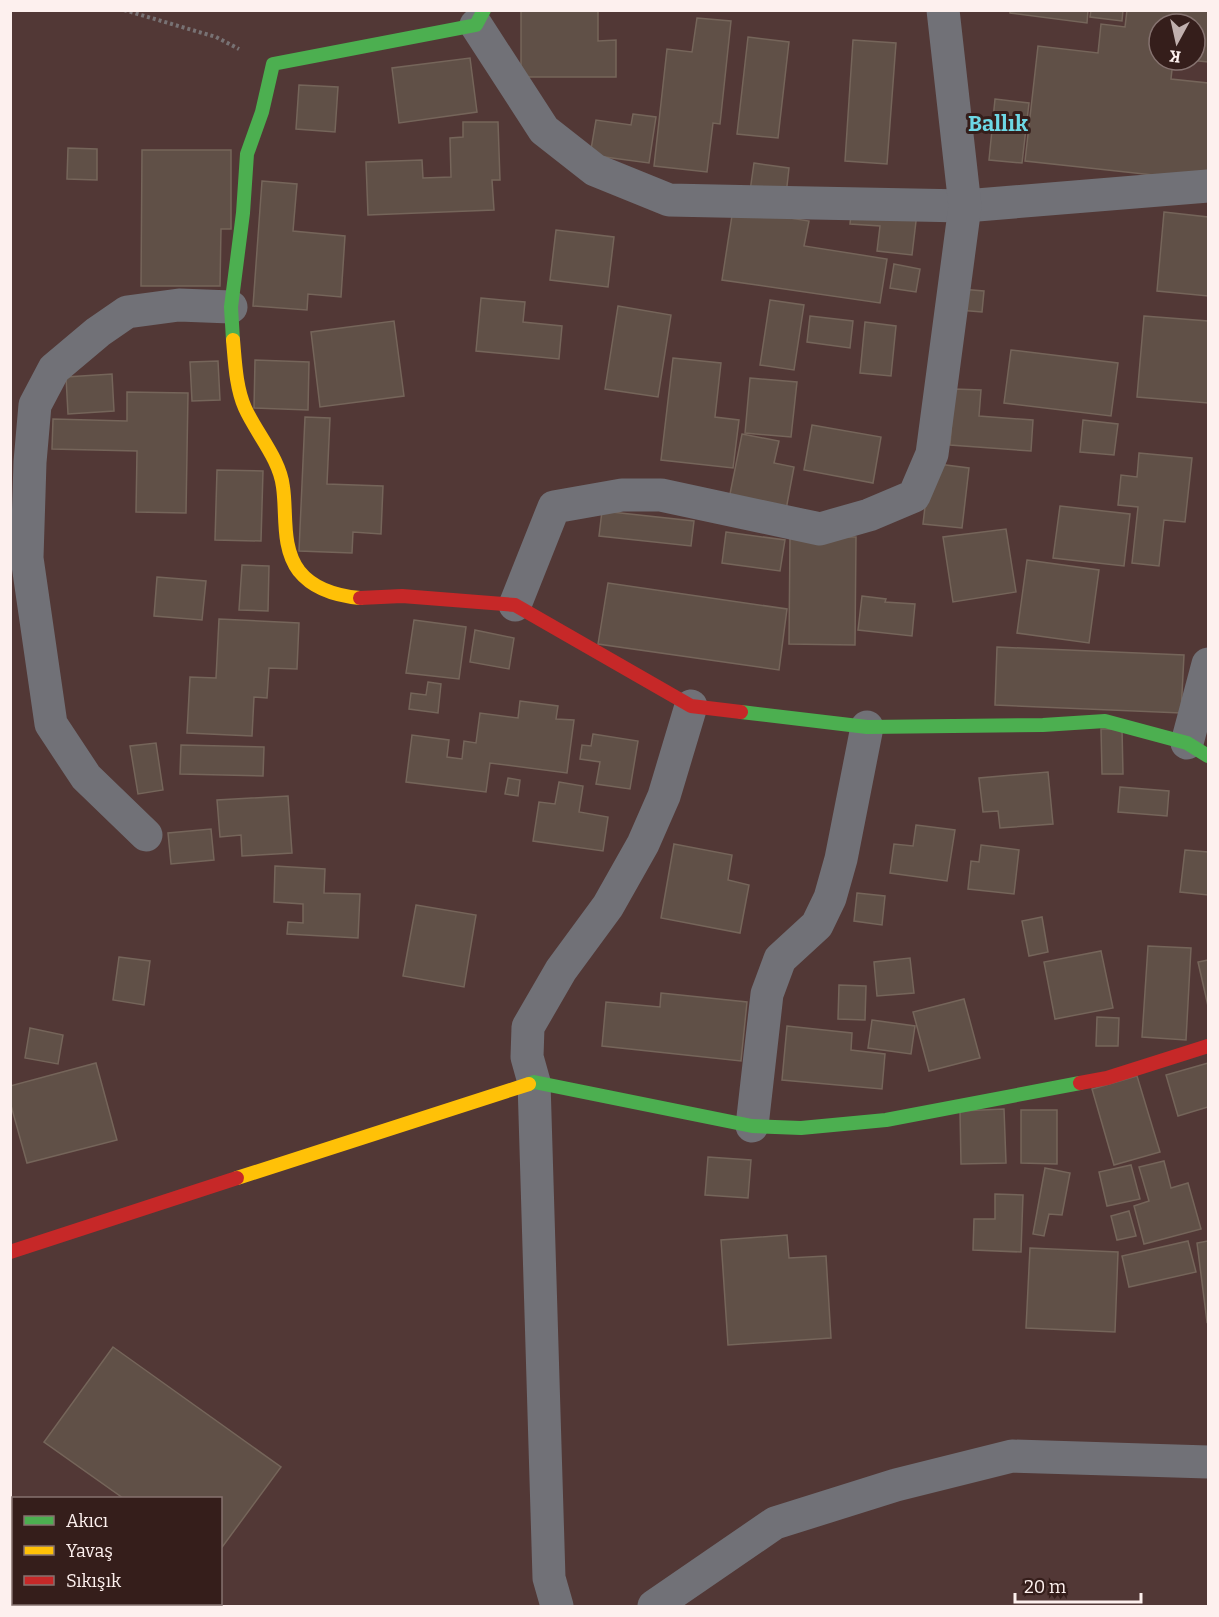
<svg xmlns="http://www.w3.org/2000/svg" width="1219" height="1617" viewBox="0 0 1219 1617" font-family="Bitter,serif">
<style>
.building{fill:#605047;stroke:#75655a;stroke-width:1.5}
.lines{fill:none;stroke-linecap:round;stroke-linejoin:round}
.path{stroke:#787274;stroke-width:4;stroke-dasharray:3 3;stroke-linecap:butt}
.street{stroke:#717177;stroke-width:33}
.fast{stroke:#4caf50;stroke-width:14}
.slow{stroke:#ffc107;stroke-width:14}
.jam{stroke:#c62828;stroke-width:14}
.labels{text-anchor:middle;stroke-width:6;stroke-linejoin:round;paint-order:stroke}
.quarter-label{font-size:22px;font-weight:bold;fill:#6dd8e5;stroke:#351e1b}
</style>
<rect width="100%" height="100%" fill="#523836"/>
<!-- building -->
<g class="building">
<path d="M 521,10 L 598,10 L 598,41 L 616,40 L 616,77 L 521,77 Z"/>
<path d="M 1010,10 L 1088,10 L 1087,23 L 1010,13 Z"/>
<path d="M 1091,10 L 1123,10 L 1122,21 L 1090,17 Z"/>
<path d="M 1127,10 L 1208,10 L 1208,62 L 1188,60 L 1195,60 L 1195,24 L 1159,24 L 1159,60 L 1173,60 L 1171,79 L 1208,83 L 1208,181 L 1025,161 L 1038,46 L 1098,53 L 1101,24 L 1125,27 Z"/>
<path d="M 697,18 L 731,21 L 720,124 L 713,123 L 707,172 L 654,166 L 667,49 L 692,52 Z"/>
<path d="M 748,37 L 789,42 L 778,138 L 737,134 Z"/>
<path d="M 853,40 L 896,43 L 887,164 L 845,161 Z"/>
<path d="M 470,58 L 477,112 L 399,123 L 392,68 Z"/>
<path d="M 299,85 L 338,87 L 335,132 L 296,129 Z"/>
<path d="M 995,99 L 1029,103 L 1022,163 L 989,160 Z"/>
<path d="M 633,114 L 656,117 L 649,163 L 590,155 L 596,120 L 631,125 Z"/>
<path d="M 463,122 L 498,122 L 500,180 L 492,180 L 494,210 L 368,215 L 366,162 L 422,160 L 423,178 L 451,177 L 450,138 L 463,137 Z"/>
<path d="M 68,148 L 97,149 L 97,180 L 67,179 Z"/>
<path d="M 142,150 L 231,150 L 231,229 L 221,229 L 220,286 L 141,286 Z"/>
<path d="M 754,163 L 789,168 L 786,195 L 750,191 Z"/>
<path d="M 262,181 L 297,184 L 293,231 L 345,236 L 341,297 L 308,294 L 307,310 L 253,306 Z"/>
<path d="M 852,206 L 917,213 L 912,255 L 877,251 L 880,226 L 850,224 Z"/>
<path d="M 733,209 L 809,221 L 804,246 L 887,259 L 880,303 L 722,280 Z"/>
<path d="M 1164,212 L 1208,217 L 1208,296 L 1157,291 Z"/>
<path d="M 556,230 L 614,237 L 608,287 L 550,280 Z"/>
<path d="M 894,264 L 920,269 L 916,292 L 890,288 Z"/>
<path d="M 960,289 L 984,291 L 982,312 L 958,310 Z"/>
<path d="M 481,298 L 525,302 L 523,322 L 562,326 L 559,359 L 476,351 Z"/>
<path d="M 770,300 L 804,305 L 794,370 L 760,365 Z"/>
<path d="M 618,306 L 671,315 L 658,397 L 605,389 Z"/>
<path d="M 810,316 L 853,321 L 850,348 L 807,342 Z"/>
<path d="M 1144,316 L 1208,321 L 1208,403 L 1137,397 Z"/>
<path d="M 394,321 L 404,396 L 320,407 L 311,332 Z"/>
<path d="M 865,322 L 896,326 L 891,376 L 860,373 Z"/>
<path d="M 1011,350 L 1118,363 L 1111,416 L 1004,403 Z"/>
<path d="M 673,358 L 721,363 L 715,417 L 739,420 L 733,468 L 661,460 Z"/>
<path d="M 255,360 L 309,362 L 308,410 L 254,408 Z"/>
<path d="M 218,361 L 220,400 L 192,401 L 190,362 Z"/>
<path d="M 112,374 L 114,411 L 68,414 L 66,377 Z"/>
<path d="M 750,378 L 797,382 L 791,437 L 745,433 Z"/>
<path d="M 954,389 L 981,390 L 979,416 L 1033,420 L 1031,451 L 950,445 Z"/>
<path d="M 127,392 L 188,393 L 186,513 L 136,512 L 137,451 L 52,449 L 53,419 L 127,421 Z"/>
<path d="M 305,417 L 330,418 L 327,484 L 383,486 L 381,534 L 353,532 L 352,553 L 299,551 Z"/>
<path d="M 1083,420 L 1118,424 L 1114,455 L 1080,452 Z"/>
<path d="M 812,425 L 881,437 L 873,483 L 804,470 Z"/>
<path d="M 742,434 L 779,441 L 774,463 L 794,467 L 785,515 L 728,504 Z"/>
<path d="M 1139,453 L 1192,458 L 1185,522 L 1164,520 L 1159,566 L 1132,563 L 1138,507 L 1118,505 L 1121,475 L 1137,477 Z"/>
<path d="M 930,463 L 969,468 L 962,528 L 923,524 Z"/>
<path d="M 217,470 L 263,471 L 261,541 L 215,540 Z"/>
<path d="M 1060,506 L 1130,514 L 1124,566 L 1053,558 Z"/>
<path d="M 602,511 L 694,521 L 691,546 L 599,536 Z"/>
<path d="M 1006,529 L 1016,592 L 953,602 L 943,537 Z"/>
<path d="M 726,532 L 785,540 L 780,571 L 722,563 Z"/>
<path d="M 790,537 L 856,537 L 855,645 L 789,644 Z"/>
<path d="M 1027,560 L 1099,570 L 1089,643 L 1017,633 Z"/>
<path d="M 242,565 L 269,566 L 268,611 L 239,610 Z"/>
<path d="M 157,577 L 206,581 L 202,620 L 154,616 Z"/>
<path d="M 608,583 L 787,609 L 779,670 L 598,644 Z"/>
<path d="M 862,596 L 886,599 L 885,602 L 915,604 L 912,636 L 858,630 Z"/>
<path d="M 219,619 L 299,623 L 297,669 L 269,668 L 267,698 L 254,697 L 252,736 L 187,733 L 190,677 L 216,678 Z"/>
<path d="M 414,620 L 466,627 L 459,679 L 406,673 Z"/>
<path d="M 475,630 L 514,638 L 509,669 L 470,662 Z"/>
<path d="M 997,647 L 1184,655 L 1181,713 L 995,705 Z"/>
<path d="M 428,682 L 441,684 L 438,713 L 409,709 L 411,693 L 426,695 Z"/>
<path d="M 520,701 L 558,706 L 556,719 L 574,720 L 567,773 L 490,763 L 486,792 L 406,782 L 412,735 L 449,740 L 447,757 L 462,759 L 464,741 L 476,743 L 480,713 L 518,718 Z"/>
<path d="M 1101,729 L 1122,729 L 1123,774 L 1102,774 Z"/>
<path d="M 593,734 L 638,741 L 630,789 L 596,784 L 600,762 L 580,759 L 582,745 L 591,746 Z"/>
<path d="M 156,743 L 163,790 L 138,794 L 130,746 Z"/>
<path d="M 181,745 L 264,747 L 263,776 L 180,774 Z"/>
<path d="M 1048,772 L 1053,824 L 1000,828 L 998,811 L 983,812 L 979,778 Z"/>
<path d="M 508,778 L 520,780 L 518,796 L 505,794 Z"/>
<path d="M 559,782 L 583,786 L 579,812 L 608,817 L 603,851 L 533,841 L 539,802 L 555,804 Z"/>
<path d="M 1120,787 L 1169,791 L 1167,816 L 1118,812 Z"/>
<path d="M 288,796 L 292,853 L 242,856 L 241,835 L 220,837 L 217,800 Z"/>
<path d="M 916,825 L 955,830 L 947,881 L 890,873 L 894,844 L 913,846 Z"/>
<path d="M 211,829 L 214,860 L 171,864 L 168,833 Z"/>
<path d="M 674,844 L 732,855 L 728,880 L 749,885 L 740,933 L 661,918 Z"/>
<path d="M 981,845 L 1019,850 L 1014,894 L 968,889 L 971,861 L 979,862 Z"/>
<path d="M 1185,850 L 1208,852 L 1208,895 L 1180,892 Z"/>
<path d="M 275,866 L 325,869 L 324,893 L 360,894 L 358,938 L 287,934 L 288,922 L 303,923 L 303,904 L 274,902 Z"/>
<path d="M 857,893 L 885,896 L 882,925 L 854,921 Z"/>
<path d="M 416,905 L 476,915 L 464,987 L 403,976 Z"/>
<path d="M 1042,917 L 1048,952 L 1029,956 L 1022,921 Z"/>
<path d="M 1148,946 L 1191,948 L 1186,1040 L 1142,1037 Z"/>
<path d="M 1101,951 L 1113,1008 L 1055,1019 L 1044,962 Z"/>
<path d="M 119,957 L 150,961 L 144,1005 L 113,1000 Z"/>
<path d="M 910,958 L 914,993 L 877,996 L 874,962 Z"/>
<path d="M 1208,960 L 1208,1006 L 1198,962 Z"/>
<path d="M 839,985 L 866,986 L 865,1020 L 838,1019 Z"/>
<path d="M 661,993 L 747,1002 L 741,1061 L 602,1046 L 606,1002 L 660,1007 Z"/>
<path d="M 964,999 L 980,1058 L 929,1071 L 913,1012 Z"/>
<path d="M 1097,1017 L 1119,1018 L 1118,1046 L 1096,1046 Z"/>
<path d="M 872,1020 L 915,1026 L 911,1054 L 868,1048 Z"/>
<path d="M 787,1026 L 852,1033 L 851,1050 L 885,1054 L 882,1089 L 782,1080 Z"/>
<path d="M 30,1028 L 63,1035 L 58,1064 L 25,1058 Z"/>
<path d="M 96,1063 L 117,1140 L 27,1163 L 10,1102 L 10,1086 Z"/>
<path d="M 1208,1063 L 1208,1107 L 1178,1116 L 1166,1075 Z"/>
<path d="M 1137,1076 L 1160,1152 L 1114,1165 L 1092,1089 Z"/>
<path d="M 1004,1109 L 1006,1163 L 961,1164 L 960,1111 Z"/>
<path d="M 1021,1110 L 1057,1110 L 1057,1164 L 1021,1163 Z"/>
<path d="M 708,1157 L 751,1160 L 748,1198 L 705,1195 Z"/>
<path d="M 1164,1161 L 1171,1188 L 1188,1183 L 1201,1229 L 1144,1244 L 1134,1206 L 1149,1201 L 1139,1167 Z"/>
<path d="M 1131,1165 L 1140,1199 L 1107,1206 L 1099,1172 Z"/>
<path d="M 1045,1168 L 1070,1173 L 1062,1215 L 1049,1214 L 1044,1236 L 1033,1234 Z"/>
<path d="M 995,1194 L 1023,1195 L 1021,1252 L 973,1250 L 974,1219 L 995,1219 Z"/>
<path d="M 1129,1211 L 1136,1236 L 1117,1240 L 1111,1216 Z"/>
<path d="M 787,1235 L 789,1258 L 826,1256 L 831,1338 L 728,1345 L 721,1240 Z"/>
<path d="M 1188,1241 L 1196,1272 L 1129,1287 L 1122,1256 Z"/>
<path d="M 1208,1241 L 1208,1321 L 1207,1322 L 1197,1243 Z"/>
<path d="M 1030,1248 L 1118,1252 L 1115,1332 L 1026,1328 Z"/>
<path d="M 113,1347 L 281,1467 L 220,1550 L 220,1498 L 123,1498 L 44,1442 Z"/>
</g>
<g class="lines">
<!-- path -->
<path class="path" d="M 124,10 L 216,37 L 239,49"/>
<!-- street -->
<g class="street">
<path d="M 476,25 L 544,130 L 595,170 L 669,200 L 965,206 L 1208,186"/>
<path d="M 515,605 L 554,507 L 622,495 L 661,495 L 820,529 L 869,515 L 914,496 L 932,454 L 965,206 L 943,10"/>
<path d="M 1187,743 L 1208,664"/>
<path d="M 146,835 L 86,777 L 51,724 L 27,558 L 30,462 L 35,405 L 54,369 L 98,332 L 127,312 L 179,305 L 231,307"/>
<path d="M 752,1126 L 767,994 L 780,959 L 817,925 L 830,898 L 841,859 L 867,727"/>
<path d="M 557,1606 L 549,1578 L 534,1082 L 527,1057 L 528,1027 L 561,970 L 608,906 L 643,844 L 664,796 L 691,706"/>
<path d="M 654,1606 L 775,1523 L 896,1485 L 1012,1456 L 1208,1462"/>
</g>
<!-- fast -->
<g class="fast">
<path d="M 233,340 L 231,307 L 243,213 L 247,154 L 262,112 L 273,64 L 476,25 L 484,10"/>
<path d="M 741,712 L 867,727 L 1043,725 L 1105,721 L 1187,743 L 1208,756"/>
<path d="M 529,1084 L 534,1082 L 752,1126 L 801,1128 L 886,1120 L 1080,1083"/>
</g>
<!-- slow -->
<g class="slow">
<path d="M 233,340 C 235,362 236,388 245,408 C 256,433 280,459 283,487 C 287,514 281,547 299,571 C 314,590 338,596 360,598"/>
<path d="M 237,1178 L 529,1084"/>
</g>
<!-- jam -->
<g class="jam">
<path d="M 360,598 L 402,596 L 515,605 L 691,706 L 741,712"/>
<path d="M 1080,1083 L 1107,1078 L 1208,1046"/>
<path d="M 10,1252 L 237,1178"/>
</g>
</g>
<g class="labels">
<!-- quarter labels -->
<g class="quarter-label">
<text x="998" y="131">Ballık</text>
</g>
</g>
<!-- border -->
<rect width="1219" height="1617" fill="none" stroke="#fdf0ee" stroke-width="24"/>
<!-- legend -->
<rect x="12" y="1497" width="210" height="108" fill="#351e1b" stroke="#85726f" stroke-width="1.5"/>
<rect x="24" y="1516" width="30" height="9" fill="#4caf50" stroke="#85726f" stroke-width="1.5"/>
<text x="66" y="1527" font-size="18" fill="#fdf0ee">Akıcı</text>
<rect x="24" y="1546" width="30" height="9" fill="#ffc107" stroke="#85726f" stroke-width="1.5"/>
<text x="66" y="1557" font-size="18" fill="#fdf0ee">Yavaş</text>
<rect x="24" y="1576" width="30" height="9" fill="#c62828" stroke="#85726f" stroke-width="1.5"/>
<text x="66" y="1587" font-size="18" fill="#fdf0ee">Sıkışık</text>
<!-- north arrow -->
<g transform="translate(1177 42) rotate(188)"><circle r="28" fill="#351e1b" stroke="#85726f" stroke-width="1.5"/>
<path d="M0-4.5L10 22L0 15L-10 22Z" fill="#c1b0ae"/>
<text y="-9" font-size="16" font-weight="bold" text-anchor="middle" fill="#fdf0ee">K</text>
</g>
<!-- scale -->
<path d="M1015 1593v9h126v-9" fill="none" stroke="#fdf0ee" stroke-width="3"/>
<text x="1024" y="1593" font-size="18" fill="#fdf0ee" stroke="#351e1b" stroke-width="4.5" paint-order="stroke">20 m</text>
</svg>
